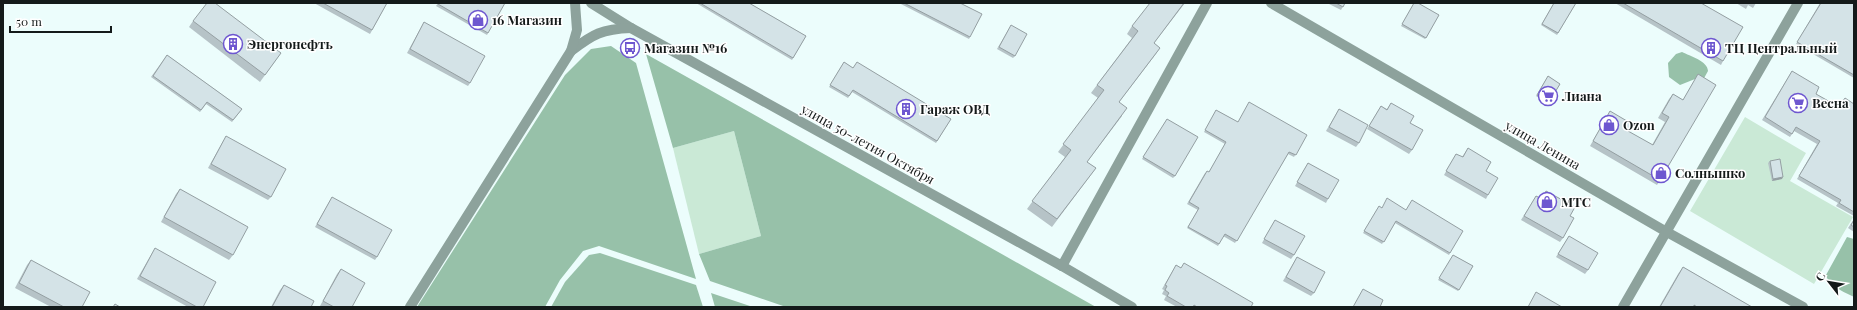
<svg xmlns="http://www.w3.org/2000/svg" width="1857" height="310" viewBox="0 0 1857 310" font-family="'Playfair Display',serif">
<style>
.green{fill:#cae9d6}
.forest{fill:#97c1a9}
.lines{fill:none;stroke-linecap:round;stroke-linejoin:round}
.minor{stroke:#8da29c;stroke-width:10}
.tertiary{stroke:#8da29c;stroke-width:10}
.wall{fill:#b6c3c7}
.shaded-wall{fill:#949fa2}
.building{fill:#d4e3e7;stroke:#949fa2}
.labels{text-anchor:middle;stroke-width:3;stroke-linejoin:round;paint-order:stroke}
.poi-label{font-size:13px;font-weight:bold;fill:#141a1a;stroke:#fff;text-anchor:start}
.street-label{font-size:13px;fill:#141a1a;stroke:#fff}
</style>
<rect width="100%" height="100%" fill="#ecfdfc"/>
<!-- green -->
<g class="green">
<path d="M 1745,117 L 1806,153 L 1790,181 L 1853,217 L 1814,284 L 1690,211 Z"/>
<path d="M 734,131 L 761,236 L 699,254 L 673,148 Z"/>
</g>
<!-- forest -->
<g class="forest">
<path d="M 611,46 L 636,63 L 696,279 L 599,246 L 583,251 L 560,280 L 545,307 L 417,307 L 565,75 L 591,49 Z"/>
<path d="M 1682,52 C 1690,56 1708,61 1708,71 L 1703,80 L 1695,79 L 1680,85 L 1669,77 L 1668,63 L 1676,54 Z"/>
<path d="M 646,54 L 1096,307 L 786,307 L 710,281 L 699,254 L 761,236 L 734,131 L 673,148 Z"/>
<path d="M 1847,237 L 1854,239 L 1854,297 C 1844,292 1829,286 1826,275 Z"/>
<path d="M 600,253 L 696,285 L 703,307 L 551,307 L 565,282 L 589,255 Z"/>
<path d="M 711,293 L 753,307 L 715,307 Z"/>
</g>
<g class="lines">
<!-- minor -->
<g class="minor">
<path d="M 591,3 L 631,28 L 1062,266 L 1132,307"/>
<path d="M 1271,3 L 1665,231 L 1803,307"/>
<path d="M 571,51 C 593,34 602,29 631,28"/>
<path d="M 1062,266 L 1207,3"/>
<path d="M 410,307 L 571,51 L 577,30 L 575,3"/>
</g>
<!-- tertiary -->
<path class="tertiary" d="M 1623,307 L 1798,3"/>
</g>
<!-- wall -->
<g class="wall">
<path d="M 314,3 L 387,3 L 370,34 Z"/>
<path d="M 438,3 L 488,33 L 487,35 L 436,6 Z"/>
<path d="M 696,3 L 749,3 L 806,36 L 792,60 Z"/>
<path d="M 899,3 L 960,3 L 970,37 L 969,39 Z"/>
<path d="M 1185,3 L 1154,43 L 1160,48 L 1119,102 L 1122,116 L 1087,162 L 1096,168 L 1052,227 L 1027,209 L 1065,157 L 1058,152 L 1098,98 L 1091,93 L 1132,38 L 1127,34 L 1132,26 Z"/>
<path d="M 1327,3 L 1345,3 L 1341,10 Z"/>
<path d="M 1414,3 L 1439,15 L 1425,39 L 1401,26 Z"/>
<path d="M 1554,3 L 1576,3 L 1557,35 L 1541,25 Z"/>
<path d="M 1615,3 L 1701,3 L 1723,61 L 1721,65 Z"/>
<path d="M 1736,3 L 1756,3 L 1753,8 L 1748,5 L 1746,9 Z"/>
<path d="M 1820,3 L 1854,3 L 1854,78 L 1796,44 Z"/>
<path d="M 193,21 L 281,53 L 260,82 L 189,27 Z"/>
<path d="M 424,22 L 470,83 L 468,86 L 407,53 Z"/>
<path d="M 1010,27 L 1015,56 L 1013,58 L 997,49 Z"/>
<path d="M 167,55 L 242,109 L 232,122 L 206,104 L 200,112 L 151,77 Z"/>
<path d="M 844,62 L 853,68 L 951,119 L 936,143 L 852,92 L 848,98 L 829,87 Z"/>
<path d="M 1792,71 L 1816,94 L 1839,107 L 1845,98 L 1854,104 L 1854,216 L 1836,206 L 1838,203 L 1797,179 L 1817,144 L 1794,131 L 1790,137 L 1762,120 Z"/>
<path d="M 1698,74 L 1660,180 L 1657,185 L 1590,146 L 1610,111 L 1628,131 L 1652,145 L 1665,122 L 1658,118 L 1669,99 L 1673,94 L 1683,100 Z"/>
<path d="M 1548,76 L 1560,84 L 1548,104 L 1536,96 Z"/>
<path d="M 1391,103 L 1410,123 L 1412,150 L 1409,154 L 1367,129 L 1381,106 L 1387,109 Z"/>
<path d="M 1339,109 L 1359,143 L 1356,147 L 1326,131 Z"/>
<path d="M 1216,110 L 1238,122 L 1307,135 L 1294,157 L 1288,154 L 1235,243 L 1223,236 L 1218,246 L 1187,228 L 1198,210 L 1187,204 L 1205,173 L 1209,172 L 1225,144 L 1204,132 Z"/>
<path d="M 1167,119 L 1175,176 L 1173,178 L 1142,159 Z"/>
<path d="M 226,136 L 271,197 L 268,200 L 208,168 Z"/>
<path d="M 1468,148 L 1486,171 L 1488,195 L 1486,199 L 1444,175 L 1456,154 L 1462,157 Z"/>
<path d="M 1770,161 L 1782,179 L 1772,181 L 1768,163 Z"/>
<path d="M 1308,163 L 1328,199 L 1326,203 L 1295,186 Z"/>
<path d="M 180,189 L 233,255 L 229,260 L 161,222 L 176,194 Z"/>
<path d="M 1546,191 L 1570,216 L 1563,238 L 1560,242 L 1521,220 L 1536,196 L 1541,199 Z"/>
<path d="M 332,197 L 377,257 L 375,260 L 315,227 Z"/>
<path d="M 1379,206 L 1450,253 L 1449,255 L 1395,223 L 1382,244 L 1363,233 Z"/>
<path d="M 1854,219 L 1854,232 L 1848,228 Z"/>
<path d="M 1275,220 L 1294,255 L 1291,259 L 1262,243 Z"/>
<path d="M 1569,236 L 1588,270 L 1585,274 L 1556,257 Z"/>
<path d="M 155,248 L 203,307 L 188,307 L 137,279 Z"/>
<path d="M 1453,255 L 1473,266 L 1458,291 L 1438,280 Z"/>
<path d="M 1297,257 L 1314,293 L 1311,296 L 1283,281 Z"/>
<path d="M 31,260 L 82,307 L 51,307 L 15,288 L 27,265 Z"/>
<path d="M 1176,265 L 1251,307 L 1177,307 L 1164,300 L 1166,296 L 1162,294 L 1164,290 L 1162,289 Z"/>
<path d="M 1683,267 L 1752,307 L 1659,307 L 1678,274 Z"/>
<path d="M 341,269 L 352,307 L 321,307 L 320,306 L 337,274 Z"/>
<path d="M 284,285 L 311,307 L 271,307 L 280,290 Z"/>
</g>
<!-- shaded-wall -->
<g class="shaded-wall">
<path d="M 1160,48 L 1155,55 L 1113,110 L 1119,102 Z"/>
<path d="M 1783,177 L 1782,179 L 1772,181 L 1773,179 Z"/>
</g>
<!-- building -->
<g class="building">
<path d="M 207,3 L 215,3 L 281,53 L 265,75 L 193,21 Z"/>
<path d="M 323,3 L 387,3 L 372,30 Z"/>
<path d="M 438,3 L 505,3 L 488,33 L 438,4 Z"/>
<path d="M 700,3 L 749,3 L 806,36 L 793,58 Z"/>
<path d="M 904,3 L 960,3 L 982,14 L 970,37 Z"/>
<path d="M 1150,3 L 1184,3 L 1154,43 L 1160,48 L 1119,102 L 1127,108 L 1087,162 L 1096,168 L 1057,219 L 1032,201 L 1071,150 L 1063,144 L 1104,90 L 1097,85 L 1138,31 L 1132,26 Z"/>
<path d="M 1336,3 L 1345,3 L 1343,7 Z"/>
<path d="M 1414,3 L 1418,3 L 1439,15 L 1426,38 L 1402,24 Z"/>
<path d="M 1554,3 L 1576,3 L 1558,33 L 1542,24 Z"/>
<path d="M 1623,3 L 1701,3 L 1743,27 L 1723,61 Z"/>
<path d="M 1821,3 L 1854,3 L 1854,75 L 1797,42 Z"/>
<path d="M 424,22 L 485,56 L 470,83 L 410,49 Z"/>
<path d="M 1011,25 L 1027,34 L 1015,56 L 999,47 Z"/>
<path d="M 167,55 L 242,109 L 233,120 L 207,102 L 201,110 L 153,76 Z"/>
<path d="M 844,62 L 853,68 L 857,62 L 951,119 L 937,141 L 853,90 L 849,96 L 830,85 Z"/>
<path d="M 1792,71 L 1819,87 L 1816,94 L 1839,107 L 1845,98 L 1854,104 L 1854,212 L 1839,203 L 1841,200 L 1799,176 L 1820,141 L 1796,127 L 1792,134 L 1765,117 Z"/>
<path d="M 1698,74 L 1716,85 L 1660,180 L 1593,141 L 1610,111 L 1632,124 L 1628,131 L 1653,145 L 1669,117 L 1662,113 L 1673,94 L 1683,100 Z"/>
<path d="M 1548,76 L 1560,84 L 1549,102 L 1537,95 Z"/>
<path d="M 1249,102 L 1307,135 L 1296,155 L 1289,152 L 1237,241 L 1225,234 L 1219,244 L 1188,227 L 1199,208 L 1189,202 L 1207,171 L 1209,172 L 1226,142 L 1205,130 L 1216,110 L 1238,122 Z"/>
<path d="M 1391,103 L 1414,116 L 1410,123 L 1423,130 L 1412,150 L 1369,126 L 1381,106 L 1387,110 Z"/>
<path d="M 1339,109 L 1368,125 L 1359,143 L 1329,127 Z"/>
<path d="M 1167,119 L 1198,137 L 1175,176 L 1143,157 Z"/>
<path d="M 226,136 L 286,169 L 271,197 L 211,164 Z"/>
<path d="M 1468,148 L 1491,162 L 1486,171 L 1498,178 L 1488,195 L 1446,171 L 1456,154 L 1463,157 Z"/>
<path d="M 1780,159 L 1783,177 L 1773,179 L 1770,161 Z"/>
<path d="M 1308,163 L 1339,180 L 1328,199 L 1297,182 Z"/>
<path d="M 180,189 L 248,227 L 233,255 L 164,217 Z"/>
<path d="M 1546,191 L 1575,207 L 1570,216 L 1574,218 L 1563,238 L 1524,216 L 1536,196 L 1542,199 Z"/>
<path d="M 332,197 L 392,230 L 377,257 L 317,224 Z"/>
<path d="M 1387,198 L 1406,210 L 1412,200 L 1463,231 L 1450,253 L 1396,221 L 1384,242 L 1364,231 L 1379,206 L 1382,208 Z"/>
<path d="M 1275,220 L 1305,236 L 1294,255 L 1264,239 Z"/>
<path d="M 1854,220 L 1854,227 L 1851,225 Z"/>
<path d="M 1569,236 L 1598,253 L 1588,270 L 1558,254 Z"/>
<path d="M 155,248 L 216,282 L 203,307 L 197,307 L 140,276 Z"/>
<path d="M 1453,255 L 1473,266 L 1459,290 L 1439,278 Z"/>
<path d="M 1297,257 L 1325,272 L 1314,293 L 1286,277 Z"/>
<path d="M 31,260 L 90,292 L 82,307 L 64,307 L 19,283 Z"/>
<path d="M 1184,263 L 1253,303 L 1251,307 L 1197,307 L 1194,305 L 1193,307 L 1186,307 L 1167,296 L 1169,293 L 1165,290 L 1167,286 L 1165,285 L 1176,265 L 1181,268 Z"/>
<path d="M 1683,267 L 1752,307 L 1697,307 L 1694,305 L 1694,307 L 1660,307 Z"/>
<path d="M 341,269 L 365,283 L 352,307 L 334,307 L 323,301 Z"/>
<path d="M 284,285 L 314,301 L 311,307 L 272,307 Z"/>
<path d="M 1363,289 L 1383,300 L 1380,307 L 1353,307 Z"/>
<path d="M 1536,292 L 1562,307 L 1528,307 Z"/>
<path d="M 115,304 L 120,307 L 113,307 Z"/>
</g>
<!-- icons -->
<defs>
<symbol id="shop-ring" viewBox="-11 -11 22 22"><circle r="9.5" fill="#fff" stroke="#6e57d0" stroke-width="1.5"/><path d="M-5-2.5h2.3a2.7 3.5 0 0 1 5.4 0H5L5.5 6h-11ZM-1.5-2.5h3a1.5 2.3 0 0 0-3 0Z" fill="#6e57d0"/></symbol>
<symbol id="building-ring" viewBox="-11 -11 22 22"><circle r="9.5" fill="#fff" stroke="#6e57d0" stroke-width="1.5"/><path d="M-4-6H4V6H1V3H-1V6H-4ZM-2.5-4.3h1.7v1.8h-1.7ZM.8-4.3h1.7v1.8H.8ZM-2.5-1h1.7V.8h-1.7ZM.8-1h1.7V.8H.8Z" fill="#6e57d0"/></symbol>
<symbol id="bus-ring" viewBox="-11 -11 22 22"><circle r="9.5" fill="#fff" stroke="#6e57d0" stroke-width="1.5"/><path d="M-5-6H5V4H4V6H2V4H-2V6H-4V4H-5ZM-3.5-4V0h7V-4ZM-3.5 1.2v1.5H-2V1.2ZM2 1.2v1.5H3.5V1.2Z" fill="#6e57d0"/></symbol>
<symbol id="supermarket-ring" viewBox="-11 -11 22 22"><circle r="9.5" fill="#fff" stroke="#6e57d0" stroke-width="1.5"/><path d="M-6-5.5h2.5l.6 2H6L4.5 2H-2.5L-4.4-4H-6ZM-1.5 3.2a1.3 1.3 0 1 0 .1 0ZM3 3.2a1.3 1.3 0 1 0 .1 0Z" fill="#6e57d0"/></symbol>
</defs>
<g fill-rule="evenodd">
<use href="#shop-ring" x="467" y="9" width="22" height="22"/>
<use href="#building-ring" x="222" y="33" width="22" height="22"/>
<use href="#bus-ring" x="619" y="37" width="22" height="22"/>
<use href="#building-ring" x="1700" y="37" width="22" height="22"/>
<use href="#supermarket-ring" x="1537" y="85" width="22" height="22"/>
<use href="#supermarket-ring" x="1787" y="92" width="22" height="22"/>
<use href="#building-ring" x="895" y="98" width="22" height="22"/>
<use href="#shop-ring" x="1598" y="114" width="22" height="22"/>
<use href="#shop-ring" x="1650" y="162" width="22" height="22"/>
<use href="#shop-ring" x="1536" y="191" width="22" height="22"/>
</g>
<g class="labels">
<!-- poi labels -->
<g class="poi-label">
<text x="492" y="25">16 Магазин</text>
<text x="247" y="49">Энергонефть</text>
<text x="644" y="53">Магазин №16</text>
<text x="1725" y="53">ТЦ Центральный</text>
<text x="1562" y="101">Лиана</text>
<text x="1812" y="108">Весна</text>
<text x="920" y="114">Гараж ОВД</text>
<text x="1623" y="130">Ozon</text>
<text x="1675" y="178">Солнышко</text>
<text x="1561" y="207">МТС</text>
</g>
<!-- street labels -->
<g class="street-label">
<text transform="translate(868 144) rotate(29)" y="5">улица 50-летия Октября</text>
<text transform="translate(1543 145) rotate(30)" y="5">улица Ленина</text>
</g>
</g>
<!-- border -->
<rect width="1857" height="310" fill="none" stroke="#141a1a" stroke-width="8"/>
<!-- north arrow -->
<g transform="translate(1829 282) rotate(301)" stroke="#ffffff" stroke-width="3" paint-order="stroke">
<path d="M0-3L7 15L0 10L-7 15Z" fill="#141a1a"/>
<text y="-6" font-size="11" font-weight="bold" text-anchor="middle" fill="#141a1a">С</text>
</g>
<!-- scale -->
<path d="M10 26v6h101v-6" fill="none" stroke="#141a1a" stroke-width="2"/>
<text x="16" y="26" font-size="12" fill="#141a1a" stroke="#ffffff" stroke-width="3" paint-order="stroke">50 m</text>
</svg>
